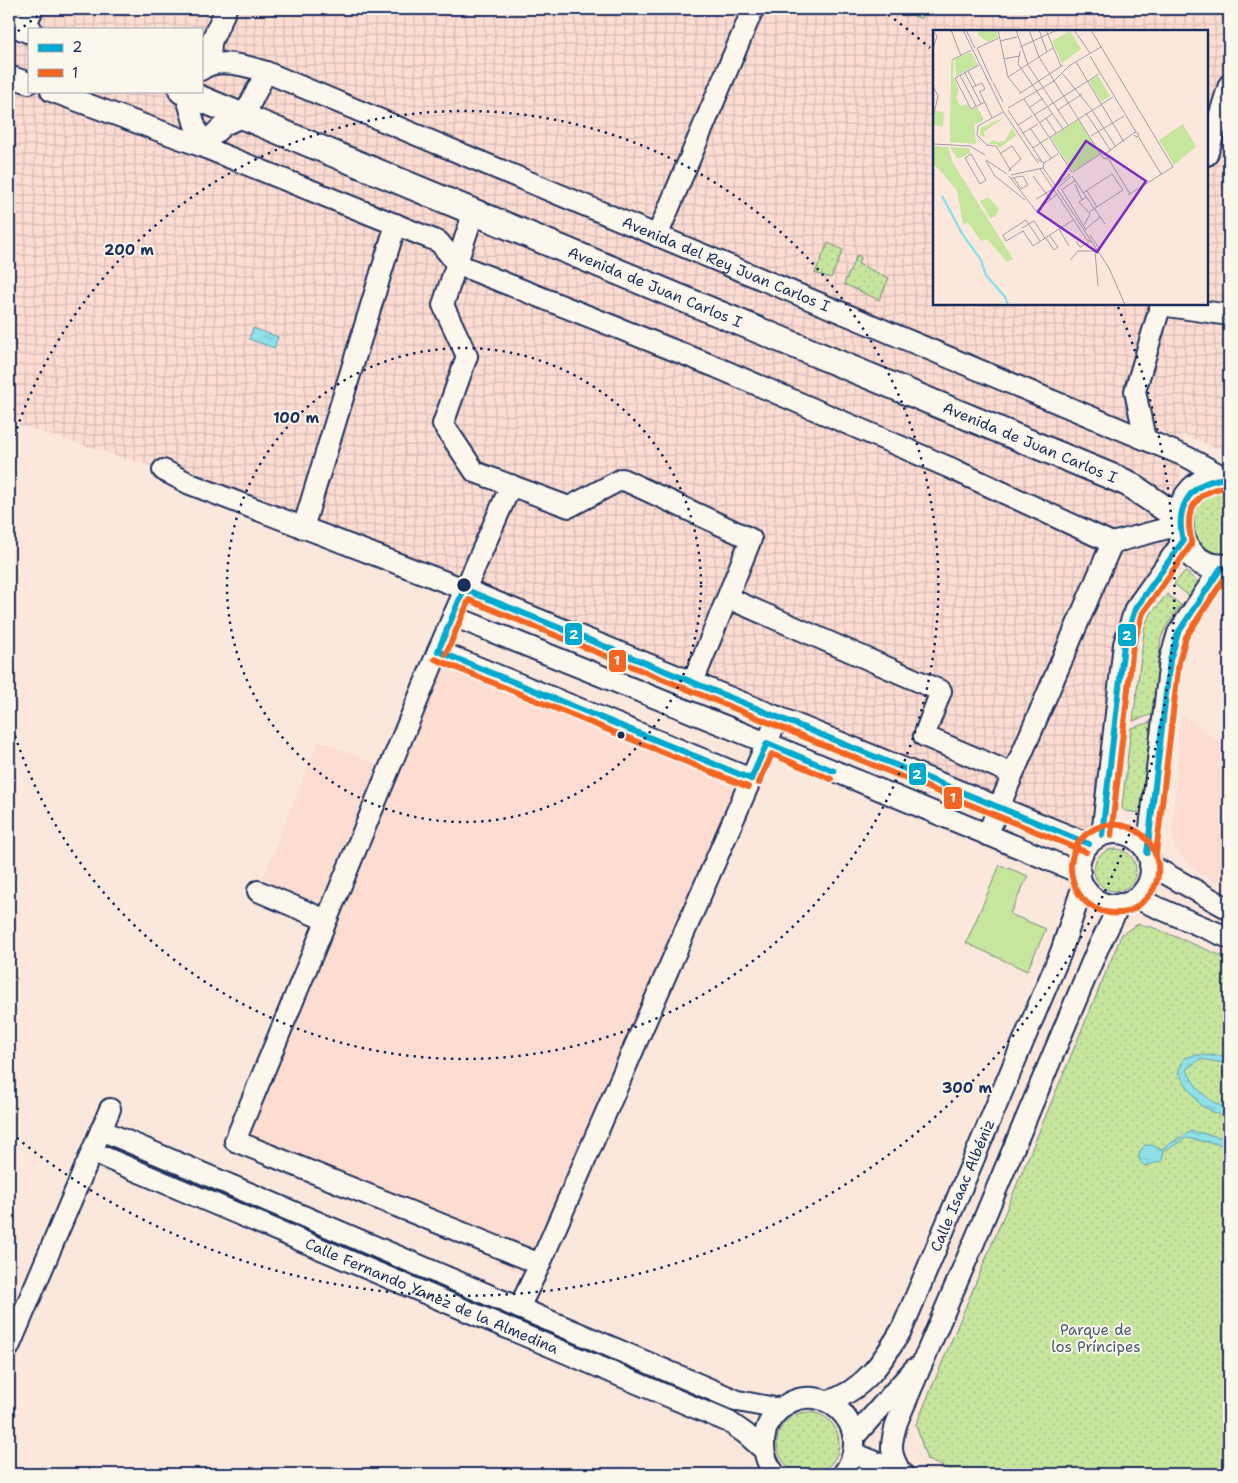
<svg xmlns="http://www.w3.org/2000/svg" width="1238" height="1483" viewBox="0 0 1238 1483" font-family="'Shantell Sans',sans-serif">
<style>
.built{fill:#fddcd2}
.industrial{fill:url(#industrial-grid);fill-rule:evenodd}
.grass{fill:#c6e59d;stroke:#708a7e}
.park{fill:url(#park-dots);stroke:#708a7e}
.water{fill:url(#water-ripples);stroke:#619ab0}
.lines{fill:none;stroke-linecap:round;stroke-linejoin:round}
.minor-casing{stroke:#1b2f5e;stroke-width:24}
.major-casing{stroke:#1b2f5e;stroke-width:29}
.minor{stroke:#fbf7ec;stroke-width:20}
.major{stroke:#fbf7ec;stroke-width:25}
.bus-1-casing{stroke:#fbf7ec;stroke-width:10}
.bus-2-casing{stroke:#fbf7ec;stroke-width:10}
.bus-1{stroke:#00a9ce;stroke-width:6}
.bus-2{stroke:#f26522;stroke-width:6}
.ring{fill:none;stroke:#1b2f5e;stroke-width:2.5;stroke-dasharray:2.5 5}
.bus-dot{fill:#1b2f5e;stroke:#fbf7ec;stroke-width:2}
.labels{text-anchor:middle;stroke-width:4;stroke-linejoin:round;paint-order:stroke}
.street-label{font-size:15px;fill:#1b2f5e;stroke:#fbf7ec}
.park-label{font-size:15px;fill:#465c6e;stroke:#fbf7ec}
.inset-river{fill:none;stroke:#8fe1e7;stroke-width:2.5}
.inset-road{fill:none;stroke:#a29daa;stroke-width:1}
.view{fill:#7b2cbf;fill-opacity:0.15;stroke:#7b2cbf;stroke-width:2.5}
.inset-edge{fill:none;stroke:#1b2f5e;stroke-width:2.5}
.centre{fill:#1b2f5e;stroke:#fbf7ec;stroke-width:2.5}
.ring-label{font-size:15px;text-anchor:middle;font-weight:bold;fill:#1b2f5e;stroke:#fbf7ec;stroke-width:4;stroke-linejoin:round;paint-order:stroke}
.line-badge{stroke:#fbf7ec;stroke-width:2}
.badge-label{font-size:14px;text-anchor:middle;font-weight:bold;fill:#fff}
</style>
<defs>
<pattern id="industrial-grid" width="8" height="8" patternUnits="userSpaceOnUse" patternTransform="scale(1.25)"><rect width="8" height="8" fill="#fddcd2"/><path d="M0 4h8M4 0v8" fill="none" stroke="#d8bdb7"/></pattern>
<pattern id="park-dots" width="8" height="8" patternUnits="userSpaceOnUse" patternTransform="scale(1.25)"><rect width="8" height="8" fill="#c6e59d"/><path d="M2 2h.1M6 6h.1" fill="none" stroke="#aac58a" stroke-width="1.8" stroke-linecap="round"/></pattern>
<pattern id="water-ripples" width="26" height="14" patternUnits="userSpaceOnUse" patternTransform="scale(1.25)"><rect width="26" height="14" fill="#8fe1e7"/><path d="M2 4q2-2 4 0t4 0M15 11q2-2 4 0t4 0" fill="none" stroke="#7bc1c9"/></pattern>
</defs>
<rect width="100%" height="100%" fill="#fce7dd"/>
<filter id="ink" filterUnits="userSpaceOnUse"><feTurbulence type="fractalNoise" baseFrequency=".02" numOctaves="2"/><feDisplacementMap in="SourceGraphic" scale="10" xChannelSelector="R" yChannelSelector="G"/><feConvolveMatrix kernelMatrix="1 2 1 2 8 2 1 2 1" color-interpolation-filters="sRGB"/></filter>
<g filter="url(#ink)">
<!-- built -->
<g class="built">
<path d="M 438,651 L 751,779 L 720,850 L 544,1284 L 235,1141 L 326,921 L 258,891 L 319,740 L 388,770 Z"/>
<path d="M 1181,714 L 1229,749 L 1229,886 L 1199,873 L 1186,862 L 1175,848 L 1172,829 Z"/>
</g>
<!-- industrial -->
<path class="industrial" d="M 9,9 L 1229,9 L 1229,453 L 1182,434 L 1179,525 L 1139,602 L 1096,838 L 163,470 L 9,422 ZM 29,29 L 201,29 L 201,91 L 29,91 ZM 934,31 L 1207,31 L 1207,304 L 934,304 Z"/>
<!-- grass -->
<path class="grass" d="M 1000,865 L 1028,876 L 1010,914 L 1046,929 L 1027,971 L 966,943 Z"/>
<!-- park -->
<g class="park">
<path d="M 899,9 L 924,9 L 921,19 Z"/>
<path d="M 828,243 L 843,250 L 831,278 L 815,273 Z"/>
<path d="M 857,255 L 861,257 L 858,264 L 889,278 L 879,300 L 844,284 Z"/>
<path d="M 1229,489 L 1229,556 L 1212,555 L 1194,541 L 1191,509 L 1206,492 Z"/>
<path d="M 1185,571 L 1199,583 L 1189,596 L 1174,584 Z"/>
<path d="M 1167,594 L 1181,605 L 1167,625 L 1161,638 L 1153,714 L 1133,721 L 1145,625 L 1150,615 Z"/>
<path d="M 1151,722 L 1141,813 L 1125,811 L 1122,808 L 1131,728 Z"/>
<circle cx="1115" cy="870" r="21"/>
<path d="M 1138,924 L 1152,927 L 1229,959 L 1229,1474 L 962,1474 L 927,1460 L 916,1425 L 1122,934 Z"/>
<circle cx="808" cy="1443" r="31"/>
</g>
<!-- water -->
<g class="water">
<path d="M 253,328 L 278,337 L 274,348 L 249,339 Z"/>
<path d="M 1197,1055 L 1229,1056 L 1229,1064 L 1201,1059 L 1186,1069 C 1199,1093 1204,1098 1229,1110 L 1229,1120 L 1200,1105 L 1178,1073 L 1184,1058 Z"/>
<path d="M 1191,1131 L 1229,1139 L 1229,1146 L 1186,1138 L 1166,1150 L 1163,1148 Z"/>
<path d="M 1145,1145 L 1152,1145 L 1164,1151 L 1162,1161 L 1145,1166 C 1136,1160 1138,1152 1145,1145 Z"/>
</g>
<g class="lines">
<defs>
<g id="minor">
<path d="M 24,28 L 33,9"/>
<path d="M 210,64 L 211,42 L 226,9"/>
<path id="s1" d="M 201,70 C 217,57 248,66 266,72 L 1187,457 L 1226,478"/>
<path d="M 15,78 L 29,83"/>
<path d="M 51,91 L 201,146 L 439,242 L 457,264 L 716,367 L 948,467 L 1112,543"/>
<path d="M 185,91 L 201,146 L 224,125 L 244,116 L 266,72"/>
<path d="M 1207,155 L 1229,85"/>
<path d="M 474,211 L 443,305 L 467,356 L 443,424 L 475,472 L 569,507 L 622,479 L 751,539 L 693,682"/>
<path d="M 657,236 L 753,9"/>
<path d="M 1161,305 L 1229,315"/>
<path d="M 1145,439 L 1135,391 L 1161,304"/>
<path d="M 163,470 L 190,484 L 464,589 L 1089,844"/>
<path d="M 511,485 L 438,651 L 235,1141 L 540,1264 L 778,717"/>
<path d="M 303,528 L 396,224"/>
<path d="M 728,598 L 941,691 L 924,736 L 1013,774"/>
<path d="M 453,616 L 767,743 L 1080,873"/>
<path d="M 438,651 L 751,779"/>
<circle cx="1115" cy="869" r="36"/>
<path d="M 987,835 L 1112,543 L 1179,525"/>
<path d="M 1102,835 L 1124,644 L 1135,609 L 1183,541"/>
<path d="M 1147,853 L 1170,660 L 1178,633 L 1221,568"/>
<path d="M 1150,865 L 1229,909"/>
<path d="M 258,891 L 326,920"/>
<path d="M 1135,898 L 1229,938"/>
<path d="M 101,1130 L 738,1401 L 780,1409"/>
<path id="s2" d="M 92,1152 L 729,1422 L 746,1434 L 764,1450"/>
<path d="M 519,1308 L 540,1264"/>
<path d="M 9,1347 L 110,1109"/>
<path id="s3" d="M 826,1402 C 864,1391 883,1361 902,1329 L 1061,952 L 1083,885"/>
<path d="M 854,1437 L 914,1369"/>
<path d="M 854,1453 L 903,1474"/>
<path d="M 775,1474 C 766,1463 762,1449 765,1435 C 766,1426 771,1418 778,1411 C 819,1372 879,1427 843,1474"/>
<path d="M 902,1474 C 889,1454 890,1445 897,1422 L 975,1240 L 1097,950 L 1120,904"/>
</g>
<g id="major">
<path d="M 9,21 L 29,30"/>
<path id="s4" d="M 182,91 L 1127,483 L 1179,518"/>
<path d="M 1229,478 C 1164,472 1163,573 1229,567"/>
</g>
</defs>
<!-- minor casing -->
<use href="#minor" class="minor-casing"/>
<!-- major casing -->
<use href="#major" class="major-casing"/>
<!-- minor -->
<use href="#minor" class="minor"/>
<!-- major -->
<use href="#major" class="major"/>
<defs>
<g id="bus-1">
<path d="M 438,651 L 464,589 L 1089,844"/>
<path d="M 438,651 L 751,779"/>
<path d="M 751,779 L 767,743 L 834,771"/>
<path d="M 1102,835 L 1124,644 L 1135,609 L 1183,541 C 1174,505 1192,480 1229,478"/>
<path d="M 1147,853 L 1170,660 L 1178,633 L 1221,568 L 1229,567"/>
</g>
<g id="bus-2">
<path d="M 446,654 L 469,600 L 1086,852"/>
<path d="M 435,659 L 748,787"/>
<path d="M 759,783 L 772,754 L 831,779"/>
<path d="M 1111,836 L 1133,646 L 1143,613 L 1191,545 C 1192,538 1189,532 1189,525 C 1188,501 1207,488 1229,487"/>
<path d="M 1156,854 L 1179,662 L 1186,637 L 1226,576 L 1229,576"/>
<path d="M 1135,908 C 1119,918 1095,913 1083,899 C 1075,890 1070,876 1071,863 C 1078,811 1151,812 1158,865 C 1160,883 1151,897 1136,907"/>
</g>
</defs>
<!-- bus-1 casing -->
<use href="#bus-1" class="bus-1-casing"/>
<!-- bus-2 casing -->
<use href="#bus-2" class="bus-2-casing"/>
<!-- bus-1 -->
<use href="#bus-1" class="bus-1"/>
<!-- bus-2 -->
<use href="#bus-2" class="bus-2"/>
</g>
</g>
<!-- distance rings -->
<g class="ring">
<circle cx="464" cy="585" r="237"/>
<path d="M10 450A474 474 0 1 1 10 720"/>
<path d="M12 36A711 711 0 0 1 46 10M882 10A711 711 0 0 1 930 48M1118 307A711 711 0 0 1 12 1134"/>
</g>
<!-- markers -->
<circle class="bus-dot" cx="621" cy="735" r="4.5"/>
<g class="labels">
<!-- street labels -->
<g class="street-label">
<text dy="5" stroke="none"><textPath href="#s1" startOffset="566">Avenida del Rey Juan Carlos I</textPath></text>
<text dy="5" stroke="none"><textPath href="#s4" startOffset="512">Avenida de Juan Carlos I</textPath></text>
<text dy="5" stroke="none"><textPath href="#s4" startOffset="918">Avenida de Juan Carlos I</textPath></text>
<text dy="5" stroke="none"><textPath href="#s3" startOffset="264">Calle Isaac Albéniz</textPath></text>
<text dy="5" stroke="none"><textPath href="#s2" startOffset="369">Calle Fernando Yanez de la Almedina</textPath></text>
</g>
<!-- park labels -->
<g class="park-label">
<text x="1096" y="1335">Parque de<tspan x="1096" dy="17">los Príncipes</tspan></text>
</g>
</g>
<!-- overview -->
<g transform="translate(933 30)">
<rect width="275" height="275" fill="#fce7dd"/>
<path d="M 21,30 L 20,46 L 26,60 L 23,67 L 27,76 L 34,74 L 38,80 L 44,77 L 50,87 L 50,91 L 41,95 L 43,114 L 17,112 L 18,32 ZM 2,81 L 11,82 L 10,97 L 0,95 ZM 0,116 L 15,117 L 20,133 L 80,229 L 74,232 L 54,209 L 48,211 L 35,193 L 30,194 L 24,160 L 0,133 ZM 17,117 L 36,118 L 37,123 L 25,129 Z" fill="#c6e59d"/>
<path d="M 72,87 L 51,102 L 52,106 L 64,112 L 72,111 L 79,98 L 84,105 L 66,118 L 63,114 L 55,114 L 60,110 L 47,105 L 47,98 ZM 250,94 L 263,117 L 241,135 L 226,110 Z" fill="#c6e59d"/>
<path d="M 45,0 L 63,0 L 65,7 L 55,12 L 45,5 ZM 137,1 L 148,19 L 129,33 L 119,11 ZM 38,22 L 45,35 L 23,46 L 22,29 ZM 165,46 L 177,66 L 168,72 L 156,51 ZM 145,90 L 167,124 L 140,141 L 118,108 ZM 55,167 L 66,179 L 62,187 L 57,188 L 47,171 Z" fill="#c6e59d"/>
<path class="inset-river" d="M 9,166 L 30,205 L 48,230 L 53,245 L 72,267 L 75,275"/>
<path class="inset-road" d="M 18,0 L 28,26M 30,0 L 70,81 L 105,133M 33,0 L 42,18M 65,0 L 75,47 L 88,63M 83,0 L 95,35 L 135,95M 96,0 L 106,27 L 170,128 L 174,129 L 174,125 L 170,125M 106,0 L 114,22M 113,0 L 128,36M 141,0 L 157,23M 158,0 L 240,137 L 195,165M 0,1 L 4,6 L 0,19M 67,11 L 84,7M 87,17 L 124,0M 44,18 L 59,51M 44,18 L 66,8M 87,21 L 85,34 L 130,99M 157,26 L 203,102M 71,29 L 86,26M 19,30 L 38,20M 143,32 L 191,112M 46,35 L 22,48 L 38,79 L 52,72M 35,41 L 43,56M 32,43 L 48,74M 130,44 L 159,80M 27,45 L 43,76M 75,47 L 120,18M 60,52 L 70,72M 0,56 L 5,66 L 0,88M 40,57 L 49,53 L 52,59 L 46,62M 47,62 L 59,88M 86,64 L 130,35M 91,69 L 139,142M 75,78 L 121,51 L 136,36 L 168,17M 96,78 L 110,68M 75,80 L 109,132M 125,80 L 149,64M 159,80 L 183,117M 70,82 L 45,96 L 44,105 L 54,115 L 63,116 L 78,141M 153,83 L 178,121M 101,85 L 166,44M 113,88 L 123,103M 106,93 L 119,84M 85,95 L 99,86M 97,98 L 118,128M 90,103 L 105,94M 158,106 L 191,86M 205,106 L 228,144M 116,108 L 180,67M 0,114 L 37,116 L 52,125M 100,118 L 115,108M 68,123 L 79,116 L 88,129 L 75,141M 38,124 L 53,150 L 47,154 L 32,128 ZM 172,124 L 202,102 L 206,104 L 204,107 L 201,105M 175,128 L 197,164M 104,129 L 111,133 L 110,138 L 122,155M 53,130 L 74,144M 53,131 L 62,146 L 92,170M 111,133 L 125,124M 107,139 L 120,158M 140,142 L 169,123M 78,145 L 110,138M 76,146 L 103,181 L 124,164M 100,146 L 118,170M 139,146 L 172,194M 78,149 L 79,148 L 90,146 L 95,155 L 88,159 L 81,148M 142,154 L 149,170M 124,155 L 137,144M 125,158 L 138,146M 124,159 L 176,238 L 192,275M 121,160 L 154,210 L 159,212M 128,160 L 143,150M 129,160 L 153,200M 154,161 L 164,177M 150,163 L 179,144 L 190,160 L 156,182M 103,169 L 120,159M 151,195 L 157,184 L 146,172 L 153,167M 89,198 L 101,191 L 112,208M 126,199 L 136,216M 153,199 L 167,187M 157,205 L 166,218M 113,208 L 121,220 L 125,217 L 116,205M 107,211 L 93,190 L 70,205 L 73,211 L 90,201 L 100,216 L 140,190M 143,211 L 147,217 L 156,212M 162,221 L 165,256M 137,230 L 145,221 L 164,221"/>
<path class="view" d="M 153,111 L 213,151 L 164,222 L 105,182 Z"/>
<rect width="275" height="275" class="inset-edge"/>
</g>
<circle cx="464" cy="585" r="8" class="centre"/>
<g class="ring-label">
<text x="129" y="255">200 m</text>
<text x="296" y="423">100 m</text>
<text x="967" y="1093">300 m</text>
</g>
<g class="line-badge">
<rect x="564" y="622" width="19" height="24" rx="5" fill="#00a9ce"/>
<rect x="1117" y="623" width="20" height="24" rx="5" fill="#00a9ce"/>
<rect x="608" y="649" width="19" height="24" rx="5" fill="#f26522"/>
<rect x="908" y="762" width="19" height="24" rx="5" fill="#00a9ce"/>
<rect x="943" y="786" width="20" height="24" rx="5" fill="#f26522"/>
</g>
<g class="badge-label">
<text x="574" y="639">2</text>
<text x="1127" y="640">2</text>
<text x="617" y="665">1</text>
<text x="917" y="779">2</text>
<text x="953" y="802">1</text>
</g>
<!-- margin -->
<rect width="1238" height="1483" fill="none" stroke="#fbf7ec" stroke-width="30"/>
<rect x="15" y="15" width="1208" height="1453" fill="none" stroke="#1b2f5e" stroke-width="2" filter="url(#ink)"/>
<!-- legend -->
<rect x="28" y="28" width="175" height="65" fill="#fbf7ec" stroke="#a1a7b3"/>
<rect x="38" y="44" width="25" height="8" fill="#00a9ce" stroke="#a1a7b3"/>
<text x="72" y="52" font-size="15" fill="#1b2f5e">2</text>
<rect x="38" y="69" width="25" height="8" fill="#f26522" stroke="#a1a7b3"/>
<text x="72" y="78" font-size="15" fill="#1b2f5e">1</text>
</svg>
